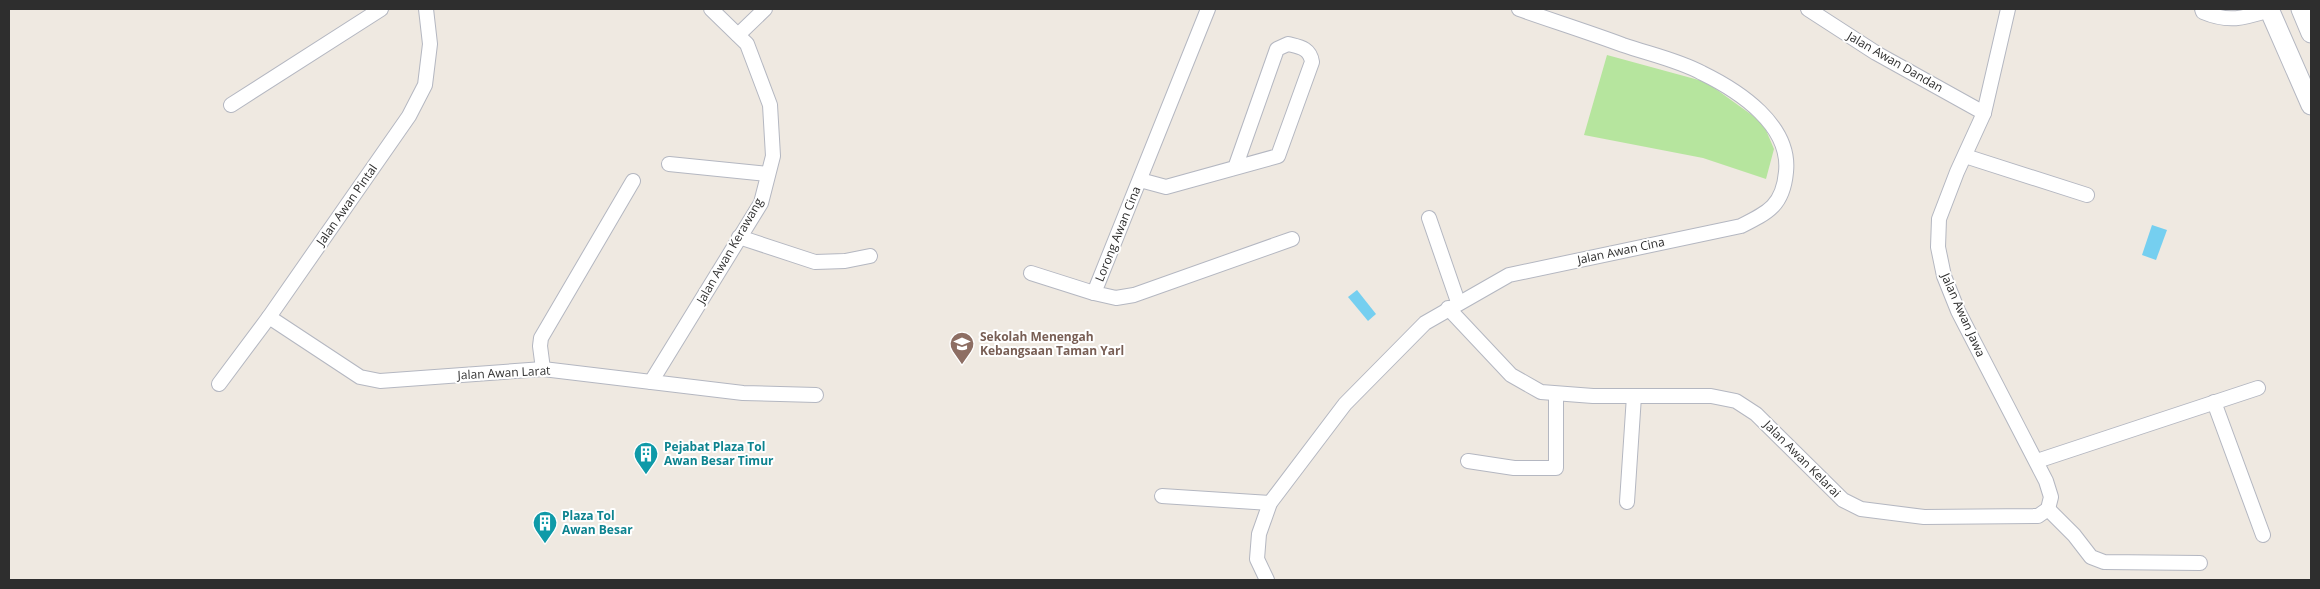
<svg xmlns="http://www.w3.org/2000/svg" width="2320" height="589" viewBox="0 0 2320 589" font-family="'Open Sans',sans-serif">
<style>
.green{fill:#b6e59e}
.water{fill:#75cff0}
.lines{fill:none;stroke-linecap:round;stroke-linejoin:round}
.minor-casing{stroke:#b4b7c1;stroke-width:16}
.secondary-casing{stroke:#b4b7c1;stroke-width:21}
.minor{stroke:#fff;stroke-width:14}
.secondary{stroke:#fff;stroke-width:19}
.labels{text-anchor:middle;stroke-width:4;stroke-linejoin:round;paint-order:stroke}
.street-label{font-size:12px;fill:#2e2e2e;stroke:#fff}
.education-label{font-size:12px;font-weight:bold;fill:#785e54;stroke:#fff;text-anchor:start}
.culture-label{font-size:12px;font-weight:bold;fill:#0d838f;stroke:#fff;text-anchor:start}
</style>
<rect width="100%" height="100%" fill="#efe9e1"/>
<!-- green -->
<path class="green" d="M 1607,55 L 1706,82 L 1763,123 L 1774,149 L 1766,179 L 1703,158 L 1584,135 Z"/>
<!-- water -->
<g class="water">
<path d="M 2152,225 L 2167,230 L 2156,260 L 2142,255 Z"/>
<path d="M 1357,290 L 1376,314 L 1368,321 L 1348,297 Z"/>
</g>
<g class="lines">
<defs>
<g id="minor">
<path d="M 1208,9 L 1094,293 L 1116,298 L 1134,295 L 1292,239"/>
<path d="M 1808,9 L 1876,53 L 1984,113"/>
<path d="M 2202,9 L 2203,12 C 2229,23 2244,18 2270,10"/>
<path d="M 738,35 L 765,9"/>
<path d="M 231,105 L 381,9"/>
<path d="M 1965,156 L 2087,195"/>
<path d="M 669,164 L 768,174"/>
<path d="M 1140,180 L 1166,187 L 1278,156 L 1312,62 C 1310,48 1300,47 1288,44 L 1277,49 L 1235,168"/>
<path d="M 1429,218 L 1458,302"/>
<path d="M 739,237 L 815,262 L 845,261 L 870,256"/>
<path d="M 1031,273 L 1094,293"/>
<path d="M 1448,308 L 1511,375 L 1541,392 L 1593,396 L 1711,396 L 1736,401 L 1756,414 L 1843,500 L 1861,509 L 1924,517 L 2038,516 L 2048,509 L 2051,497 L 2046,481 L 1958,311 L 1944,276 L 1938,247 L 1939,219 L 1957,172 L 1984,113 L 2008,9"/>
<path d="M 269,317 L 360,377 L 380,381 L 543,369 L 743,393 L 816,395"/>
<path d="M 543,369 L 540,346 L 541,338 L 633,181"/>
<path d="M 651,382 L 761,203 L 773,156 L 770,105 L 747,44 L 711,9"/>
<path d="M 219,384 L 269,317 L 409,116 L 425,85 L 430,44 L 426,9"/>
<path d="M 2214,402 L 2263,535"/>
<path d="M 1468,461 L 1514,468 L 1556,468 L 1556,394"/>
<path d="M 2037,461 L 2258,388"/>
<path d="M 1162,496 L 1270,503"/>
<path d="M 1627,502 L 1634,396"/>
<path d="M 2048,509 L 2074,535 L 2091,557 L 2104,562 L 2200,563"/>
<path d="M 1267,580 L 1257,559 L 1259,534 L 1270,503 L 1345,404 L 1425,323 L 1509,275 L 1741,226 C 1769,212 1783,205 1786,172 C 1791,125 1739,91 1702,73 C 1678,60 1649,54 1623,45 C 1588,32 1553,21 1519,9"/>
</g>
<g id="secondary">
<path d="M 2269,9 L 2311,105"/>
<path d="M 2301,9 L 2311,33"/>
</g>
</defs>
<!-- minor casing -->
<use href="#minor" class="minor-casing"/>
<!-- secondary casing -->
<use href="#secondary" class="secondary-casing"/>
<!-- minor -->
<use href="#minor" class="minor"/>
<!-- secondary -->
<use href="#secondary" class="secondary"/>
</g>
<!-- icons -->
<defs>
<symbol id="school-pin" viewBox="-11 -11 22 30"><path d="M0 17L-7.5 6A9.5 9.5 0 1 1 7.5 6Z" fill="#8d6e63" stroke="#fff"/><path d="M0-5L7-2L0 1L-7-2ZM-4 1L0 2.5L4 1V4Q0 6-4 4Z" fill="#fff"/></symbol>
<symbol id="building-pin" viewBox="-11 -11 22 30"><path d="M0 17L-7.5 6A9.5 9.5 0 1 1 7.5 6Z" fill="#0f9aa8" stroke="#fff"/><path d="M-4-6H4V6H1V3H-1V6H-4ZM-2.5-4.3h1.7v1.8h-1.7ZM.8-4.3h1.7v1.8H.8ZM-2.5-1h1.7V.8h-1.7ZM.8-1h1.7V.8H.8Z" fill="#fff"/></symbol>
</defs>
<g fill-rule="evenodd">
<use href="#school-pin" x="948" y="330" width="28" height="38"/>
<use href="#building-pin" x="632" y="440" width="28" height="38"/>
<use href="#building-pin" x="531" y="509" width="28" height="38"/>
</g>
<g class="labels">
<!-- street labels -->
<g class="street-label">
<text transform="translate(1895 62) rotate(30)" y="4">Jalan Awan Dandan</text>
<text transform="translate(347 205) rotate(-55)" y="4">Jalan Awan Pintal</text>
<text transform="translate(1118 234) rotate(-68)" y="4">Lorong Awan Cina</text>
<text transform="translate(730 251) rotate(-60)" y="4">Jalan Awan Kerawang</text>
<text transform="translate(1621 251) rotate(-12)" y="4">Jalan Awan Cina</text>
<text transform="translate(1963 315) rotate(66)" y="4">Jalan Awan Jawa</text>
<text transform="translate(504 373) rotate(-3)" y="4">Jalan Awan Larat</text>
<text transform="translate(1802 459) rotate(45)" y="4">Jalan Awan Kelarai</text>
</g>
<!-- education labels -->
<g class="education-label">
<text x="980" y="341">Sekolah Menengah<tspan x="980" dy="14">Kebangsaan Taman Yarl</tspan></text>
</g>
<!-- culture labels -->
<g class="culture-label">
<text x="664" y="451">Pejabat Plaza Tol<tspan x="664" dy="14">Awan Besar Timur</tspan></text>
<text x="562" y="520">Plaza Tol<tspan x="562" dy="14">Awan Besar</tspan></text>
</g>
</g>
<!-- border -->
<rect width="2320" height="589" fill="none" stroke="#2e2e2e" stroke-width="20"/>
</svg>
